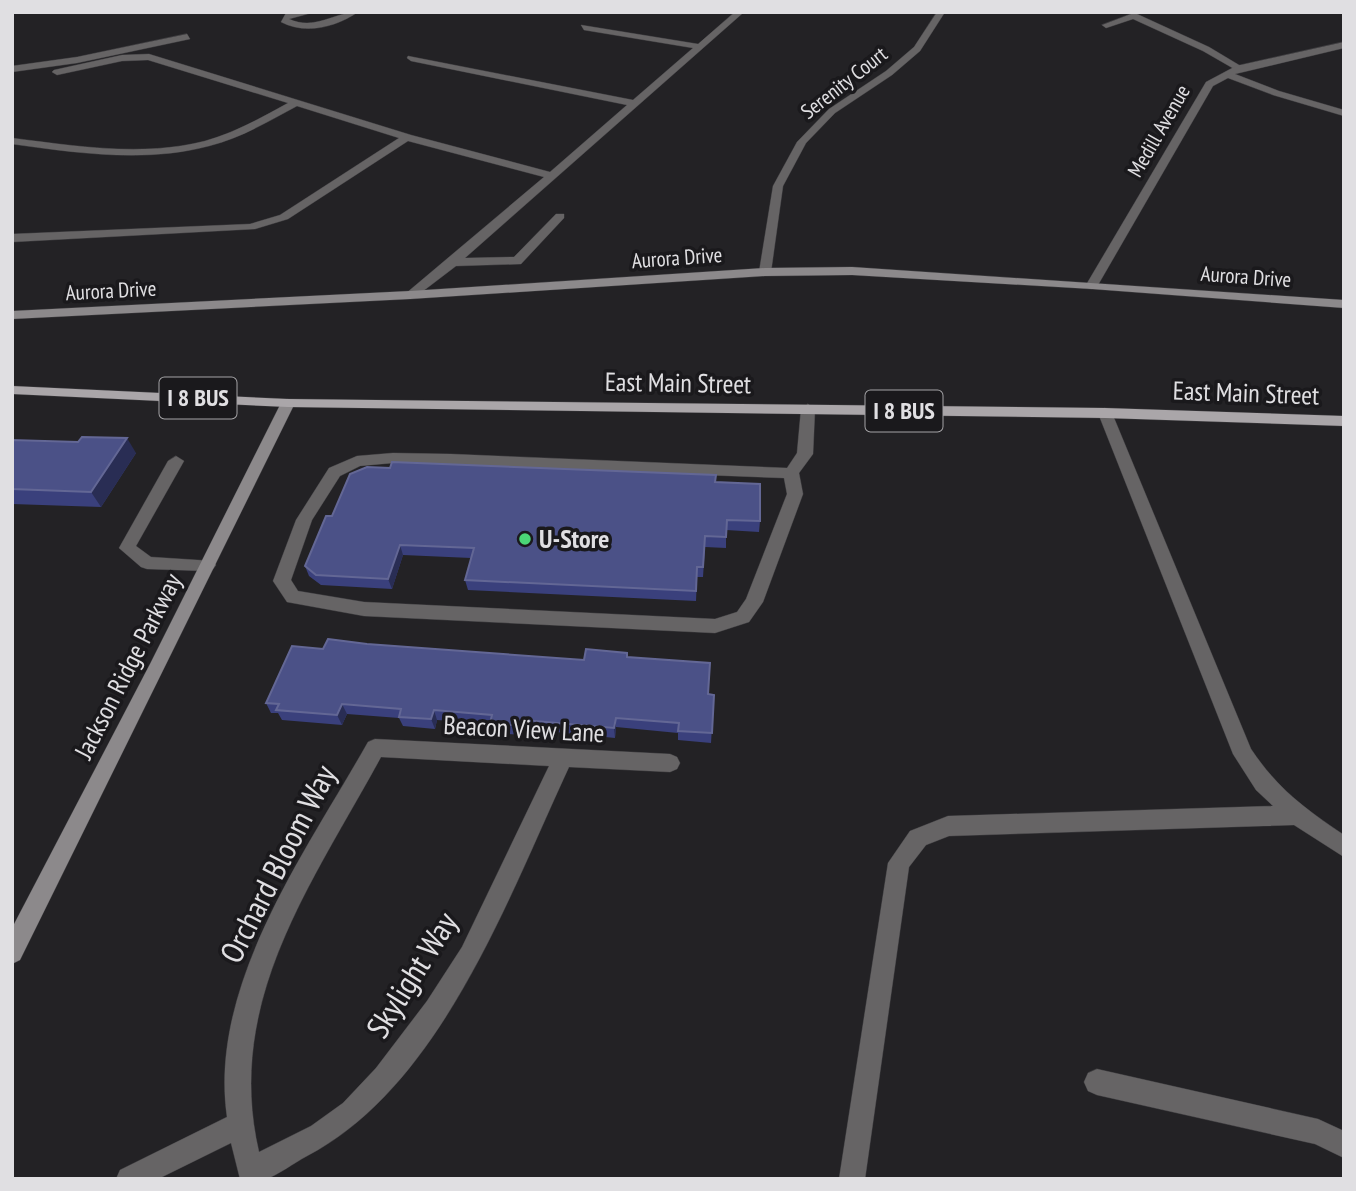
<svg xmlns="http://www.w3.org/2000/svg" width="1356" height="1191" viewBox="0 0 1356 1191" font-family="'PT Sans Narrow',sans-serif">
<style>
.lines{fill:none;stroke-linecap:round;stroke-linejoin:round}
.lane-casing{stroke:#3d3c3f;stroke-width:1}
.street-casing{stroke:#3d3c3f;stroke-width:1}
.secondary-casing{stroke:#3d3c3f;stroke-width:1}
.primary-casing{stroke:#3d3c3f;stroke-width:1}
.lane{fill:#666465;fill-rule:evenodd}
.street{fill:#666465;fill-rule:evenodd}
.secondary{fill:#8c898b;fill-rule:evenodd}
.primary{fill:#aaa6a9;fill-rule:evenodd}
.wall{fill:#3a407c}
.shaded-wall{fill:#292d54}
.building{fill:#4b5187;stroke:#636795;stroke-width:2}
.poi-dot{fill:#4bd677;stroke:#1a191c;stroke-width:2.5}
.labels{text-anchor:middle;stroke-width:7;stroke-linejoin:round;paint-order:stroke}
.far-street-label{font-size:21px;fill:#e0dfe2;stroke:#1a191c}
.shield{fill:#1a191c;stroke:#a5a4a7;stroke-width:2}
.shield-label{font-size:24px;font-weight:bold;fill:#e0dfe2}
.street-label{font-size:26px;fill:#e0dfe2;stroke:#1a191c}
.poi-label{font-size:26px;font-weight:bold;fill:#e0dfe2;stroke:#1a191c;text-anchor:start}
.near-street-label{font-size:32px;fill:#e0dfe2;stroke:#1a191c}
</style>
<rect width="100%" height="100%" fill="#232225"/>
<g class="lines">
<defs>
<g id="lane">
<path d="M 735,12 L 744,12 L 465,258 L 514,257 L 556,214 L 564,214 L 564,218 L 521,264 L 456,266 L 414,298 L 406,298 L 404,295 L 544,177 L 408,141 L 288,219 L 255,229 L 12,242 L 12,234 L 250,224 L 280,215 L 399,138 L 297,106 C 269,121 241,138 209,146 C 145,163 77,153 12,144 L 12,138 C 75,146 143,157 205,141 C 234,133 261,118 288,103 L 148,60 L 122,61 L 57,75 L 52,72 L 54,70 L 122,55 L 149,54 L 411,135 L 550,172 L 627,105 L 411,61 L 407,58 L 408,56 L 633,100 L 693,48 L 584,30 L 581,25 L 698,44 Z"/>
<path d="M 1131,14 L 1137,14 L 1209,47 L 1244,68 L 1236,70 L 1203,51 L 1133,19 L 1106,28 L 1102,25 Z"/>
<path d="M 808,404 L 815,409 L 813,454 L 799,473 L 803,494 L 763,602 L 749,622 L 715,633 L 364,616 L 287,602 L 273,581 L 296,520 L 329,468 L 357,456 L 393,453 L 451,454 L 787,468 L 797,453 L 801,409 ZM 393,463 L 784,478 L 787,494 L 746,599 L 737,612 L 715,619 L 364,602 L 298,591 L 291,580 L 312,520 L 340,476 L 360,466 Z"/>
<path d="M 1105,408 L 1112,413 L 1251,749 C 1278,789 1304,808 1344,835 L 1344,857 L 1294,825 L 949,836 L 926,845 L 909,867 L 865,1179 L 839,1179 L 888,863 L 910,831 L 948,816 L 1273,806 L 1256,790 L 1233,754 L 1098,413 Z"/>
<path d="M 176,456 L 184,461 L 136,546 L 151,557 L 213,561 L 216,565 L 213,569 L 207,571 L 147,569 L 141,567 L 119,548 L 168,461 Z"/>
<path d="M 1097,1069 L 1318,1119 L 1344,1131 L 1344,1158 L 1315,1144 L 1097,1095 L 1088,1091 L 1084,1082 L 1088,1073 Z"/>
</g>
<g id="street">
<path d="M 291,12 L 315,12 L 289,19 C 315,31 334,12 358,12 C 336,27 306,35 281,22 L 286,13 Z"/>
<path d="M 937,12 L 945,12 L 920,51 L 892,75 L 835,113 L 806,143 L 783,186 L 771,272 L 769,275 L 761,275 L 759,272 L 773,186 L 797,142 L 829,109 L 886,71 L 914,47 Z"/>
<path d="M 187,34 L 190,39 L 77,63 L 12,72 L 12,66 L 77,57 Z"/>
<path d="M 1344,42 L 1344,48 L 1235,74 L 1279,91 L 1344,110 L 1344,116 L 1273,95 L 1228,78 L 1213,86 L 1098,285 L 1092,289 L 1088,288 L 1086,285 L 1206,82 L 1236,66 Z"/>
<path d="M 375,739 L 670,754 L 677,757 L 680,763 L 677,769 L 670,772 L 569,767 C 508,898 441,1086 307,1156 C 294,1163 278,1175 266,1179 C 259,1181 247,1179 240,1179 L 231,1143 L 158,1179 L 116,1179 L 120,1170 L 227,1117 C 208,985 306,852 368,742 ZM 381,757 L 549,766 L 462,947 L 427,1001 L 376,1068 L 343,1103 L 311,1126 L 259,1152 C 224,1001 312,884 381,757 Z"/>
</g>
<g id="secondary">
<path d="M 852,267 L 1344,300 L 1344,308 L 1092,289 L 852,275 L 765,276 L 410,299 L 12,319 L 12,311 L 410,291 L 765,268 Z"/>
<path d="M 288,399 L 295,403 L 20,960 L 12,964 L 12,928 L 150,664 L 281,403 Z"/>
</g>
<path id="primary" d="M 12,386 L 288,399 L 1105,408 L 1344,416 L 1344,426 L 1105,418 L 288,407 L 12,394 Z"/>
</defs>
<!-- lane casing -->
<use href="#lane" class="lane-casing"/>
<!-- street casing -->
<use href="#street" class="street-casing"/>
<!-- secondary casing -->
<use href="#secondary" class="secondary-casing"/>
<!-- primary casing -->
<use href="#primary" class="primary-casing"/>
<!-- lane -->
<use href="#lane" class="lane"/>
<!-- street -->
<use href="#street" class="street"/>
<!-- secondary -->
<use href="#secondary" class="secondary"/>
<!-- primary -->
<use href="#primary" class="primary"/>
</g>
<!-- wall -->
<g class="wall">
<path d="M 12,440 L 136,453 L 101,507 L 12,504 Z"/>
<path d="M 715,482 L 760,521 L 759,532 L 726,530 L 726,548 L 705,547 L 703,577 L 697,577 L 696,601 L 468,590 L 465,580 L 471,558 L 403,555 L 392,589 L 321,585 L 309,576 L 305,566 L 332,516 Z"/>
<path d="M 367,644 L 584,660 L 628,657 L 708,694 L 714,695 L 711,743 L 678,740 L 678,733 L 616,727 L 615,738 L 526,729 L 525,735 L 493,733 L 490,724 L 437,720 L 435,729 L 403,726 L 399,718 L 347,714 L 342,725 L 282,720 L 278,713 L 271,713 L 266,703 L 323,649 Z"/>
</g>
<!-- shaded-wall -->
<g class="shaded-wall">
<path d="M 127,438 L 136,453 L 101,507 L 91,492 Z"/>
<path d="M 400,545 L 403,555 L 392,589 L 388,579 Z"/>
<path d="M 342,704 L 347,714 L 342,725 L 337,715 Z"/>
<path d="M 434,710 L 437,720 L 435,729 L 431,719 Z"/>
<path d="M 616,718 L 616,727 L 615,738 L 614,728 Z"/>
<path d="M 524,720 L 526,729 L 525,735 L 523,726 Z"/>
</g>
<!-- building -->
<g class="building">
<path d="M 82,437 L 127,438 L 91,492 L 12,489 L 12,440 L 78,442 Z"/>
<path d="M 392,462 L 716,475 L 715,482 L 760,484 L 760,521 L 727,520 L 726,537 L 705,536 L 703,567 L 697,567 L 696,591 L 465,580 L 474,548 L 400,545 L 388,579 L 316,575 L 305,566 L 326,516 L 332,516 L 350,474 L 367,467 L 390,468 Z"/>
<path d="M 328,639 L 367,644 L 584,660 L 586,649 L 627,653 L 627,657 L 710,663 L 708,694 L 714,695 L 712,733 L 678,731 L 679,723 L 616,718 L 614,728 L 524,720 L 523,726 L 490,723 L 492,715 L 434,710 L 431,719 L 399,717 L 401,709 L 342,704 L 337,715 L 276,710 L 279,704 L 266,703 L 292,646 L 323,649 Z"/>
</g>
<!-- markers -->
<circle class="poi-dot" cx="525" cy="539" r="7"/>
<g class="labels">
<!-- far-street labels -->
<g class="far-street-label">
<text transform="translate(844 83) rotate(-38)" y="7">Serenity Court</text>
<text transform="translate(1159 131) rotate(-60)" y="7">Medill Avenue</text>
<text transform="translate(677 258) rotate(-4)" y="7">Aurora Drive</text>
<text transform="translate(1246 277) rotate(4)" y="7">Aurora Drive</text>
<text transform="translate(111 291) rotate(-3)" y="7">Aurora Drive</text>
</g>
<!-- shield labels -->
<g class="shield">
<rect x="159.5" y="377.5" width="77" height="41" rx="5"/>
<rect x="865.5" y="390.5" width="77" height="41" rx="5"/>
</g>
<g class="shield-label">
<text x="198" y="406">I 8 BUS</text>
<text x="904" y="419">I 8 BUS</text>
</g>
<!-- street labels -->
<g class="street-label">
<text transform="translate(678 383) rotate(1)" y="9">East Main Street</text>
<text transform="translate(1246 393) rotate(2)" y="9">East Main Street</text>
<text transform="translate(128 666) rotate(-63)" y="9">Jackson Ridge Parkway</text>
<text transform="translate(524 729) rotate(3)" y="9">Beacon View Lane</text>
</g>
<!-- poi labels -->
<g class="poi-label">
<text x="539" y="548">U-Store</text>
</g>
<!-- near-street labels -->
<g class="near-street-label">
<text transform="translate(278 864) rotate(-63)" y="11">Orchard Bloom Way</text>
<text transform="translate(412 975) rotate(-58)" y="11">Skylight Way</text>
</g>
</g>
<!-- border -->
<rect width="1356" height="1191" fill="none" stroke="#e0dfe2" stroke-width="28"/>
</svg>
